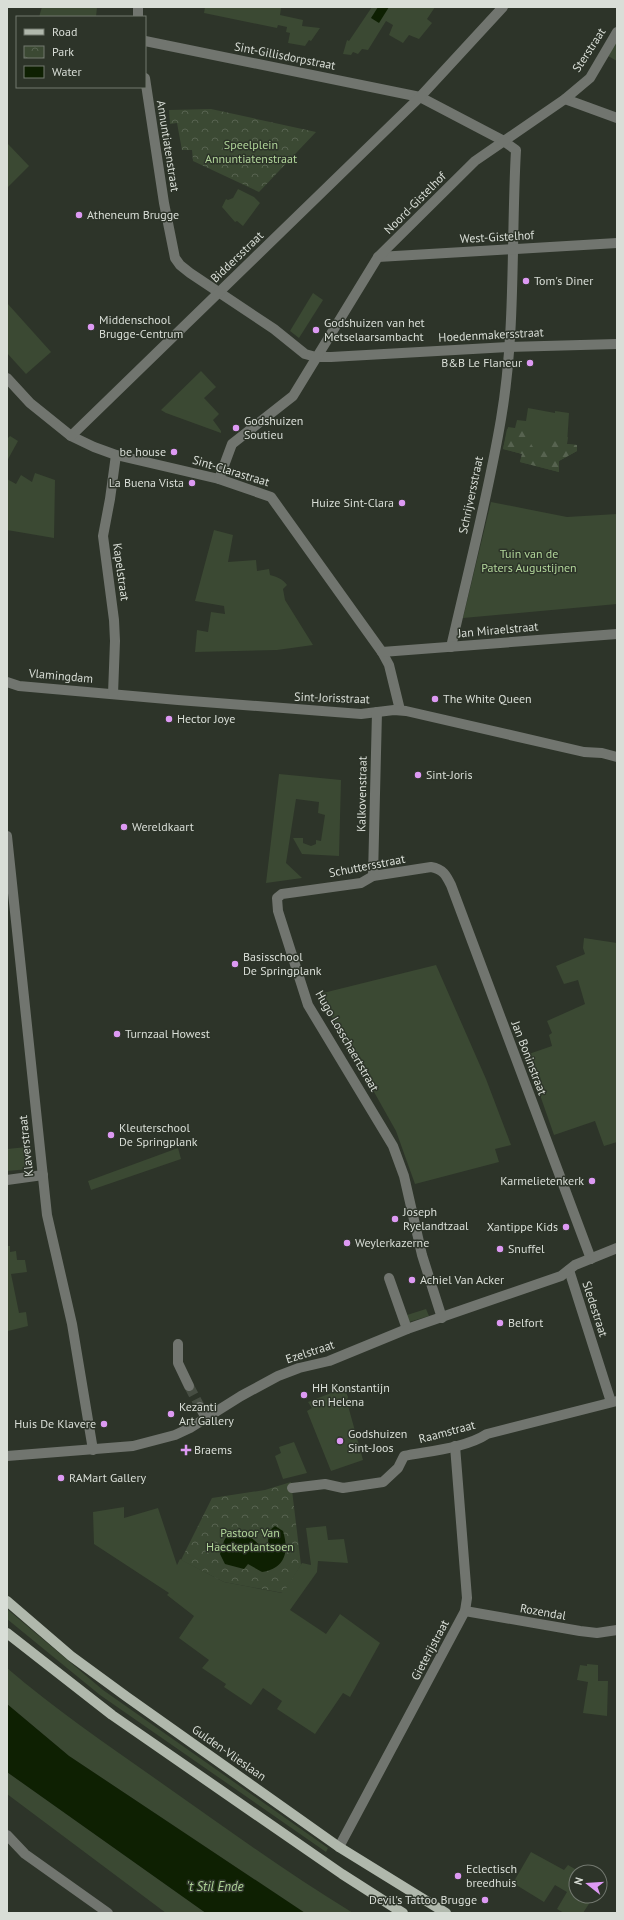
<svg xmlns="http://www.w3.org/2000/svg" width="624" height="1920" viewBox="0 0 624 1920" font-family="'PT Sans',sans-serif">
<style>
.green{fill:#3b4933}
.forest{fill:url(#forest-firs)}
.park{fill:url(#park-crowns)}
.water{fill:#0e2002}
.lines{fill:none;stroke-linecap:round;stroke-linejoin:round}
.minor-tunnel{stroke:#474e43;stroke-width:10;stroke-dasharray:10 5;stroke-linecap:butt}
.minor{stroke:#71756f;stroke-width:10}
.major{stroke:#b0b8ac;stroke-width:10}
.poi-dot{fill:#dd99f3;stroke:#2d3429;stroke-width:1.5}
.labels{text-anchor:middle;stroke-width:3;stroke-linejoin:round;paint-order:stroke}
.street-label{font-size:12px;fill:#d9ded7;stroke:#2d3429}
.park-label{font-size:12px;fill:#b0d499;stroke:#2d3429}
.poi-label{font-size:12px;fill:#d9ded7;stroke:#2d3429;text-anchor:start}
.water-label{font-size:13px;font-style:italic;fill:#abd095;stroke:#2d3429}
</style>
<defs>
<pattern id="forest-firs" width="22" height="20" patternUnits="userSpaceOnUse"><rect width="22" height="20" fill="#3b4933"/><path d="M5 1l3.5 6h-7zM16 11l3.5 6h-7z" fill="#576350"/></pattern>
<pattern id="park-crowns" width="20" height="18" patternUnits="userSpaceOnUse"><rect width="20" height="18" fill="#3b4933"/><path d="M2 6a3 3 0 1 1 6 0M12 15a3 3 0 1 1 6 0" fill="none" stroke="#576350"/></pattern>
</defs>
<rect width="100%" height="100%" fill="#2d3429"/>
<!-- green -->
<g class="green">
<path d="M 42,7 L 97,7 L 96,17 L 39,17 Z"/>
<path d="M 205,7 L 277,7 L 281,8 L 280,15 L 303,20 L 302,26 L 320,28 L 311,41 L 309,40 L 305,46 L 288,43 L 290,33 L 286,32 L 287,27 L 278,25 L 277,28 L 204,13 Z"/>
<path d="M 372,7 L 435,7 L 427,19 L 432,23 L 419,39 L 409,35 L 403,43 L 389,35 L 393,25 L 386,21 L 368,50 L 362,49 L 358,54 L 353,52 L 351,55 L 343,54 L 347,40 L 349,41 Z"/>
<path d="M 617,39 L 617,61 L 608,56 Z"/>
<path d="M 7,143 L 29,166 L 7,188 Z"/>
<path d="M 238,189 L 254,197 L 260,203 L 243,226 L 237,221 L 235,222 L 222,207 L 226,199 L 228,200 L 233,198 Z"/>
<path d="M 313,293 L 323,300 L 299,338 L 290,331 Z"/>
<path d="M 7,303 L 51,352 L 26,374 L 7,353 Z"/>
<path d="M 201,371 L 216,387 L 204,398 L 219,414 L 213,420 L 221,431 L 221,433 L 166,413 L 161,410 Z"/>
<path d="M 528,408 L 555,413 L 555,411 L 569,413 L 567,444 L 577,445 L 577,451 L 559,461 L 559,472 L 520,462 L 522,454 L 503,449 L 508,427 L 515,428 L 517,420 L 526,421 Z"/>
<path d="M 10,436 L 18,441 L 7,461 L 7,439 Z"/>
<path d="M 35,473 L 55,480 L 54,538 L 7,530 L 7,479 L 16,484 L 21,475 L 32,482 Z"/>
<path d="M 491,502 L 567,517 L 617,514 L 617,604 L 463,618 Z"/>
<path d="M 214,530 L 233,535 L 228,562 L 256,560 L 257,571 L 269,569 L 270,575 C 277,577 283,579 287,585 L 283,589 L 285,600 L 313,645 L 277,650 L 195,652 L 197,630 L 208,632 L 211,612 L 225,614 L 224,606 L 195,601 Z"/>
<path d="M 279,774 L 341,780 L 339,856 L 302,854 L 293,838 L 303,838 L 303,843 L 311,846 L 316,844 L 316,840 L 321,841 L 325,815 L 318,813 L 319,802 L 296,799 L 286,863 L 302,878 L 266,883 Z"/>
<path d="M 584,938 L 617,943 L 617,1142 L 604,1146 L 595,1121 L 554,1135 L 526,1055 L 552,1046 L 549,1035 L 552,1033 L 547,1021 L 585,1004 L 578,980 L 564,984 L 556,966 L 585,954 L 583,948 Z"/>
<path d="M 436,965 L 486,1079 L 511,1145 L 495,1149 L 499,1162 L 415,1184 L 396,1131 L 319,994 Z"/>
<path d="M 27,1147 L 29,1169 L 7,1171 L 7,1149 Z"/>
<path d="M 178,1148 L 181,1159 L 91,1190 L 88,1181 Z"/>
<path d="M 7,1246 L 10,1246 L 10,1252 L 16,1251 L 17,1260 L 25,1260 L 27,1272 L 11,1274 L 19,1313 L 26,1312 L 28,1326 L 8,1331 Z"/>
<path d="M 426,1309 L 429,1316 L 409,1322 L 407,1315 Z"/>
<path d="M 344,1388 L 348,1397 L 347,1402 L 363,1460 L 331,1471 L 307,1411 L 312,1408 L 308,1402 Z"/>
<path d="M 294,1442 L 307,1473 L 283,1479 L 275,1456 L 281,1453 L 279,1447 Z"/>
<path d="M 124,1507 L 124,1518 L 158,1508 L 177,1565 L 180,1559 L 224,1582 L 282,1593 L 302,1563 L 311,1565 L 306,1528 L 326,1526 L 328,1540 L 344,1539 L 348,1563 L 318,1561 L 317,1572 L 290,1610 L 326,1634 L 340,1614 L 380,1643 L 350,1697 L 343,1693 L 315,1734 L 277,1709 L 282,1701 L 263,1688 L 251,1705 L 224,1687 L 226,1684 L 202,1668 L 209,1660 L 179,1638 L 194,1616 L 167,1595 L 169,1593 L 94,1544 L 93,1512 Z"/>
<path d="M 7,1609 L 103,1690 L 328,1848 L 326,1852 L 100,1695 L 7,1619 Z"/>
<path d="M 587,1664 L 598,1665 L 598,1681 L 608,1681 L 607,1716 L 583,1713 L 588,1682 L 577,1680 L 580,1665 L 587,1666 Z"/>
<path d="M 7,1668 C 58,1712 115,1750 170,1789 C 230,1831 290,1875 353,1913 L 305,1913 L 69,1756 L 7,1704 Z"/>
<path d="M 7,1772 L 182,1896 L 206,1913 L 166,1913 L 7,1794 Z"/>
<path d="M 531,1852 L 564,1870 L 568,1865 L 580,1872 L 576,1872 L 576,1896 L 594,1896 L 583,1913 L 564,1913 L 557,1909 L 567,1892 L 555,1885 L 544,1902 L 513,1883 Z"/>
</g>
<!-- forest -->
<path class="forest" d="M 507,429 L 523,431 L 533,447 L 540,453 L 556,439 L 568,437 L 567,444 L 577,445 L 577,451 L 559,461 L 559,472 L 520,462 L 522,454 L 503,449 Z"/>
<!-- park -->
<g class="park">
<path d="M 211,109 L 316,132 L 259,192 L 193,161 L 192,150 L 182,150 L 177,123 L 170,124 L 169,110 Z"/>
<path d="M 291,1482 L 301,1565 L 283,1593 L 224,1582 L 181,1560 L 212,1498 L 265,1490 Z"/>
</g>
<!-- water -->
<g class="water">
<path d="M 378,7 L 389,7 L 379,23 L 371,18 Z"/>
<path d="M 275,1526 L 283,1531 C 289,1551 286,1568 262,1572 L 248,1564 L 244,1569 L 225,1564 L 220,1554 L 224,1541 L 230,1530 L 248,1535 L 260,1545 L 265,1545 L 268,1543 L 269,1531 Z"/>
<path d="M 7,1704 L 69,1756 L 305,1913 L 206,1913 L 203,1911 L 7,1772 Z"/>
</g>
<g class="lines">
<!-- minor-tunnel -->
<path class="minor-tunnel" d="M 189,1386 L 200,1407"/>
<!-- minor -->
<g class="minor">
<path d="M 138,7 L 138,17"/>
<path d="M 145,41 L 420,97 L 502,140 L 516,150 C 511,238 516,332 501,419 C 488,496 468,572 451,647"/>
<path d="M 145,78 L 164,203 L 175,258 L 180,265 L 190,273 L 274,329 L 305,354 L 316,357 L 331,357 L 508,347 L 617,344"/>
<path d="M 565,99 L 617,118"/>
<path d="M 378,257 L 617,243"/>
<path d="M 7,378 L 30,403 L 71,436 L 94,447 L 116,455 L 219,479 L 271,497 L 382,652 L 389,665 L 400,710"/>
<path d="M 71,436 L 420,97 L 503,7"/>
<path d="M 219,479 L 232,444 L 293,396 L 378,257 L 475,161 L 565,99 L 590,78 L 617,32"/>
<path d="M 382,652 L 617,634"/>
<path d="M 7,682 L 19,686 L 178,700 L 361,714 L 394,710 L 406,711 L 584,752 L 602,753 L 617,757"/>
<path d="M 113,694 L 115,641 L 114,620 L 103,536 L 110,499 L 116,455"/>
<path d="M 7,836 L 47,1215 L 72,1324 L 93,1450"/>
<path d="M 373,876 L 377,712"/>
<path d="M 7,1180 L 43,1175"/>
<path d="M 569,1270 L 611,1402"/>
<path d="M 389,1278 L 407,1329"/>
<path d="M 442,1318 L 422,1255 L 404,1176 L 393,1146 L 308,1005 L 278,911 L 277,898 L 282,894 L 361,883 L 373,876 L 431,867 C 443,869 446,875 451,885 L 591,1259"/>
<path d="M 178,1344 L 178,1363 L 189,1386"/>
<path d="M 200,1407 L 206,1418"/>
<path d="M 7,1456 L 133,1446 L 175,1435 L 190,1428 L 241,1396 L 278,1376 L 299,1368 L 329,1361 L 407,1329 L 561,1276 L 575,1265 L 617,1248"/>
<path d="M 292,1488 L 325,1484 L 343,1488 L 383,1482 L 398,1468 L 404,1456 C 429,1451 466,1448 487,1434 L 617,1401"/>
<path d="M 465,1611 L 580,1631 L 597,1633 L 617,1630"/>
<path d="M 7,1835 L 25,1854 L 108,1913"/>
<path d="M 339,1847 L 465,1611 L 467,1598 L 455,1446"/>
</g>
<!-- major -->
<g class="major">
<path d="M 7,1601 L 71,1656 L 127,1697 L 339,1847 L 446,1913"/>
<path d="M 7,1633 L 112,1715 L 342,1874 L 403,1913"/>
</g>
</g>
<!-- markers -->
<g class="poi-dot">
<circle cx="79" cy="215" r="4"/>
<circle cx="526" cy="281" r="4"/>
<circle cx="91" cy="327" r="4"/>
<circle cx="316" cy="330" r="4"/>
<circle cx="530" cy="363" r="4"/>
<circle cx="236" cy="428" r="4"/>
<circle cx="174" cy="452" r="4"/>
<circle cx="192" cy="483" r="4"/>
<circle cx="402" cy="503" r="4"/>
<circle cx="435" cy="699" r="4"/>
<circle cx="169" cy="719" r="4"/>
<circle cx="418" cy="775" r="4"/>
<circle cx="124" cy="827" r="4"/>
<circle cx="235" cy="964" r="4"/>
<circle cx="117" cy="1034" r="4"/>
<circle cx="111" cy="1135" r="4"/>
<circle cx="592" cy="1181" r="4"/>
<circle cx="395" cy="1219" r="4"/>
<circle cx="566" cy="1227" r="4"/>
<circle cx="347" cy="1243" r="4"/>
<circle cx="500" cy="1249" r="4"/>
<circle cx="412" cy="1280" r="4"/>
<circle cx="500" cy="1323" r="4"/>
<circle cx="304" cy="1395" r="4"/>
<circle cx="171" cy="1414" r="4"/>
<circle cx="104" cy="1424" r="4"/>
<circle cx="340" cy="1441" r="4"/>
<path d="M184 1444h4v4h4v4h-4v4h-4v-4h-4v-4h4z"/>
<circle cx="61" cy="1478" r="4"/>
<circle cx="458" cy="1876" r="4"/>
<circle cx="485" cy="1900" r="4"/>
</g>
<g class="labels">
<!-- street labels -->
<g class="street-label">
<text transform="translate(589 50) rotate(-57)" y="4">Sterstraat</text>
<text transform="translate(285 56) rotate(11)" y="4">Sint-Gillisdorpstraat</text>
<text transform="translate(168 146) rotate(81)" y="4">Annuntiatenstraat</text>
<text transform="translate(415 203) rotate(-45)" y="4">Noord-Gistelhof</text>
<text transform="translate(497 237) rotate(-3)" y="4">West-Gistelhof</text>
<text transform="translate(237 257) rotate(-44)" y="4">Biddersstraat</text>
<text transform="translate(491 335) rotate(-3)" y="4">Hoedenmakersstraat</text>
<text transform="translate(231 471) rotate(17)" y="4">Sint-Clarastraat</text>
<text transform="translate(471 495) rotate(-78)" y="4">Schrijversstraat</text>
<text transform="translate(121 572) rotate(82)" y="4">Kapelstraat</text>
<text transform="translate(498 630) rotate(-5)" y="4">Jan Miraelstraat</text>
<text transform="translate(61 676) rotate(5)" y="4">Vlamingdam</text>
<text transform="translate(332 698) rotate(2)" y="4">Sint-Jorisstraat</text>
<text transform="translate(362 794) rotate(-89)" y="4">Kalkovenstraat</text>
<text transform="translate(367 866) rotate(-11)" y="4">Schuttersstraat</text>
<text transform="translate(347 1041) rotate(60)" y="4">Hugo Losschaertstraat</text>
<text transform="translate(529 1058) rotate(69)" y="4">Jan Boninstraat</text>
<text transform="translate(26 1146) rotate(-96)" y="4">Klaverstraat</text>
<text transform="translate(595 1309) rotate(72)" y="4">Sledestraat</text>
<text transform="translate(310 1352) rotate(-18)" y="4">Ezelstraat</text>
<text transform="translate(447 1432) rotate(-15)" y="4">Raamstraat</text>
<text transform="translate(543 1612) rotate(10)" y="4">Rozendal</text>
<text transform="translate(430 1650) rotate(-62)" y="4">Gieterijstraat</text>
<text transform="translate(229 1753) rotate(35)" y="4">Gulden-Vlieslaan</text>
</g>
<!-- park labels -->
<g class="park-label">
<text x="251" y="149">Speelplein<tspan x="251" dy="14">Annuntiatenstraat</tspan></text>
<text x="529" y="558">Tuin van de<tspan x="529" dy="14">Paters Augustijnen</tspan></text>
<text x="250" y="1537">Pastoor Van<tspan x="250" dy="14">Haeckeplantsoen</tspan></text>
</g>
<!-- poi labels -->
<g class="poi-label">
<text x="87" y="219">Atheneum Brugge</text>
<text x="534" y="285">Tom's Diner</text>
<text x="99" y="324">Middenschool<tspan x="99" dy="14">Brugge-Centrum</tspan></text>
<text x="324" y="327">Godshuizen van het<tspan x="324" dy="14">Metselaarsambacht</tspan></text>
<text x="522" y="367" text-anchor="end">B&amp;B Le Flaneur</text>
<text x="244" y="425">Godshuizen<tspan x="244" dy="14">Soutieu</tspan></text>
<text x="166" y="456" text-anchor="end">be house</text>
<text x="184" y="487" text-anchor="end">La Buena Vista</text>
<text x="394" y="507" text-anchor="end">Huize Sint-Clara</text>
<text x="443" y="703">The White Queen</text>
<text x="177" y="723">Hector Joye</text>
<text x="426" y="779">Sint-Joris</text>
<text x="132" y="831">Wereldkaart</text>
<text x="243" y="961">Basisschool<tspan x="243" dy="14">De Springplank</tspan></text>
<text x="125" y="1038">Turnzaal Howest</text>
<text x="119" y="1132">Kleuterschool<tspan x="119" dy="14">De Springplank</tspan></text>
<text x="584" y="1185" text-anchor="end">Karmelietenkerk</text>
<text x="403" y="1216">Joseph<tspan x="403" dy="14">Ryelandtzaal</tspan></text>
<text x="558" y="1231" text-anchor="end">Xantippe Kids</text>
<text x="355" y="1247">Weylerkazerne</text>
<text x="508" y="1253">Snuffel</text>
<text x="420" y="1284">Achiel Van Acker</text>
<text x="508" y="1327">Belfort</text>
<text x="312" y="1392">HH Konstantijn<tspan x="312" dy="14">en Helena</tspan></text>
<text x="179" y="1411">Kezanti<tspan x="179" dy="14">Art Gallery</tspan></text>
<text x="96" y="1428" text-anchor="end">Huis De Klavere</text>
<text x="348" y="1438">Godshuizen<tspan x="348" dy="14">Sint-Joos</tspan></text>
<text x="194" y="1454">Braems</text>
<text x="69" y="1482">RAMart Gallery</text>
<text x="466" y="1873">Eclectisch<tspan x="466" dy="14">breedhuis</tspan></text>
<text x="477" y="1904" text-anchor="end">Devil's Tattoo Brugge</text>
</g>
<!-- water labels -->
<g class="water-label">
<text x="215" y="1891">'t Stil Ende</text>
</g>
</g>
<!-- border -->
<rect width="624" height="1920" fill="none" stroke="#d9ded7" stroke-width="16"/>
<!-- legend -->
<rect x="16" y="16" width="130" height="72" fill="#2d3429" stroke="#72786f"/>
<rect x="24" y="29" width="20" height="6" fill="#b0b8ac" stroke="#72786f"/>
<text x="52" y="36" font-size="12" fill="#d9ded7">Road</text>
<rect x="24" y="46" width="20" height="12" fill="url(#park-crowns)" stroke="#72786f"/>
<text x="52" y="56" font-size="12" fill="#d9ded7">Park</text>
<rect x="24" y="66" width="20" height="12" fill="#0e2002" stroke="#72786f"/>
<text x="52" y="76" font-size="12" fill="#d9ded7">Water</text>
<!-- north arrow -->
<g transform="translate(588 1884) rotate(287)"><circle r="19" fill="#2d3429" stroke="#72786f"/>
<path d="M0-3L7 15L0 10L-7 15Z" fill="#dd99f3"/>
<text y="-6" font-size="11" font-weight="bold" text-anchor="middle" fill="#d9ded7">N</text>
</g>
</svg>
